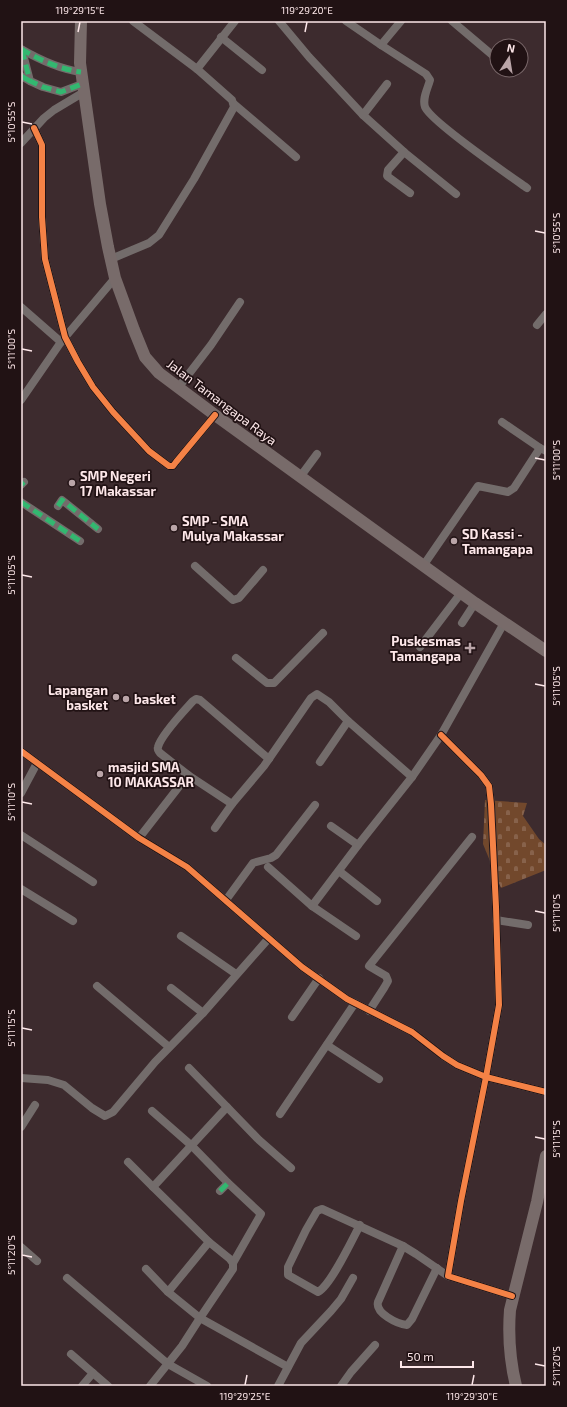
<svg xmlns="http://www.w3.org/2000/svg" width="567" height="1407" viewBox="0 0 567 1407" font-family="'Exo 2',sans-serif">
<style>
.cemetery{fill:url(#cemetery-stones)}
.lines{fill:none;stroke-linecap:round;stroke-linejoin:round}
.minor{stroke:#736c6b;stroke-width:8}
.primary{stroke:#786b6a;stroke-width:12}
.quiet{stroke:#33b770;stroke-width:5;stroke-dasharray:10 5;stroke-linecap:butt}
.cycleway-casing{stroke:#211214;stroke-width:8}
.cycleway{stroke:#f48246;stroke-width:6}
.ticks{fill:none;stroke:#fde7e9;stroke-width:1.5}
.poi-dot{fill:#baa5a8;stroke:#211214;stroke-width:1.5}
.labels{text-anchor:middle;stroke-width:3.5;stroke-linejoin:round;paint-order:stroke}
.street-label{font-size:13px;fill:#fde7e9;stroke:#211214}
.poi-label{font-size:13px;font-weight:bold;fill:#fde7e9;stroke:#211214;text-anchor:start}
.neatline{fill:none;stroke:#fde7e9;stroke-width:1.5}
.ticks-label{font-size:10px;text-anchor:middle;fill:#fde7e9}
</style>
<defs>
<pattern id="cemetery-stones" width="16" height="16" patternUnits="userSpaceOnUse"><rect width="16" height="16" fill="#72482c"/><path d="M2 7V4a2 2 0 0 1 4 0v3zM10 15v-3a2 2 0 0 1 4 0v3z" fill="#87624b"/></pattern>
</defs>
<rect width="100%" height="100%" fill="#3d2b2e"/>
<!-- cemetery -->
<path class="cemetery" d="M 485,800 L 527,803 L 523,816 L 539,839 L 546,845 L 546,870 L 501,888 L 483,844 Z"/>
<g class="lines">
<!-- minor -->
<g class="minor">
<path d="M 279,21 L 309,57 L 363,115 L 404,152 L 456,194"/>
<path d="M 346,21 L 381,45 L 401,21"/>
<path d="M 452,21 L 497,59"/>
<path d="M 221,37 L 262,70"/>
<path d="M 381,45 L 426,74 L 430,80 C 428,88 422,98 425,107 C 430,121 510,176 527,188"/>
<path d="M 21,49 C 40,60 59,69 81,72"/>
<path d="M 22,50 L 30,81 L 43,87 L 61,92 L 82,84"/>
<path d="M 197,69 L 235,21"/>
<path d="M 21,76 L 30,81"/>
<path d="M 234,104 L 296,157"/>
<path d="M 363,115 L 387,84"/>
<path d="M 34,128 L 42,145 L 42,217 L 45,259 L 65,337 L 78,362 L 93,387 L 113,412 L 149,451 L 169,466 L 173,466 L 176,462 L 215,415"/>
<path d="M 21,143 L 44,118 L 54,110 L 84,92"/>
<path d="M 404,152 L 388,170 L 387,176 L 410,193"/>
<path d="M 111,259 L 149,243 L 159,235 L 194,179 L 234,107 L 232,100 L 197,69 L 133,21"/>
<path d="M 21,307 L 61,342"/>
<path d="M 537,325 L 546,314"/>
<path d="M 178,388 L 211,345 L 240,302"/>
<path d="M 21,400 L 61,342 L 115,278"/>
<path d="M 502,422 L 540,448"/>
<path d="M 300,477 L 317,454"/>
<path d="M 21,485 L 24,482"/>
<path d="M 21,502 L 80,541"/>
<path d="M 58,506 L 62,500 L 98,529"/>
<path d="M 195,566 L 233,600 L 239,598 L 263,570"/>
<path d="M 423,566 L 478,486 L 508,492 L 514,488 L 540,448 L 546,451"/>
<path d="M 462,623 L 475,603"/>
<path d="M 420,647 L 461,593"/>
<path d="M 236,658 L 267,683 L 274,683 L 323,633"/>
<path d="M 441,735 L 481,775 L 489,786 L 491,804 L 496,907 L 499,1005 L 486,1077 L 461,1201 L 448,1276 L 512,1296"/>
<path d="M 21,751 L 139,838 L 187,867 L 302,967 L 347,999 L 412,1032 L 443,1056 L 457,1065 L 486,1077 L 546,1092"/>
<path d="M 320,762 L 348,721"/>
<path d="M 21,793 L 37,763"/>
<path d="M 232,804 L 188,775 L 160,753 C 158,750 157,750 158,747 C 161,735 184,711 193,701 L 196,699 L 200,700 L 269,759"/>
<path d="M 331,826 L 358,845 L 412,777 L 441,735 L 504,623"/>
<path d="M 215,828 L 232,804 L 264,766 L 311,698 L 317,694 L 329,702 L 348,721 L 412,777"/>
<path d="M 21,835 L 93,882"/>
<path d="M 139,838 L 188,775"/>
<path d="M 268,867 L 312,906 L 358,845"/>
<path d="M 339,871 L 377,901"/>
<path d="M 21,889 L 73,921"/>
<path d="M 226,900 L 253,863 L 271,858 L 276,855 L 315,805"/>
<path d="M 312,906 L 356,936"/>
<path d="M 496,920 L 528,925"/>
<path d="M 181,936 L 236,974"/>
<path d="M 97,986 L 169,1047"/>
<path d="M 171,988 L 203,1013 L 269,938"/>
<path d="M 369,1011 L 384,988 L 388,981 L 386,976 L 369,966 L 472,837"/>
<path d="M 292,1017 L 319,978"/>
<path d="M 327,1045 L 379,1079"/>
<path d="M 21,1078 L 48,1080 L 64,1085 L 92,1108 L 105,1116 L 113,1112 L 155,1062 L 203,1013"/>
<path d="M 227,1107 L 259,1140 L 291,1168"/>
<path d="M 152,1111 L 192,1146 L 229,1184 L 261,1214 L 233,1263"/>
<path d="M 280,1114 L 355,1003"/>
<path d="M 21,1127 L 35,1105"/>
<path d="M 128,1162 L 153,1187"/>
<path d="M 220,1191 L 228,1183"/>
<path d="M 360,1225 C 352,1240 331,1285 318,1292 L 288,1275 L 288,1267 L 306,1230 L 317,1211 L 322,1209 L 403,1246 L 416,1254 L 448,1276"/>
<path d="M 403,1246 L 378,1302 C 375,1313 397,1324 407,1325 L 412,1319 L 437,1268"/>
<path d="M 21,1247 L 37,1261"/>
<path d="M 146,1269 L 168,1292 L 200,1318 L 288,1367"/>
<path d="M 67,1278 L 168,1364 L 207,1386"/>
<path d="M 168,1292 L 209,1242"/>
<path d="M 71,1354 L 108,1386"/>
<path d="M 82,1386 L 93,1373"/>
<path d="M 150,1386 L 182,1346 L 200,1318 L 233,1269 L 233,1263 L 230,1259 L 209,1242 L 153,1187 L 227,1107 L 189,1068"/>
<path d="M 278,1386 L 301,1343 L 331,1311 L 341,1299 L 353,1278"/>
<path d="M 341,1386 L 351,1372 L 375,1345"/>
</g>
<!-- primary -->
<g class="primary">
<path d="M 81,21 L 80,63 L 100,204 L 108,247 L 115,278 L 134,330 L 145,357 L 159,373 L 215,415 L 475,603 L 546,651"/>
<path d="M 516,1386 C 510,1361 508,1336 510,1310 L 537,1202 L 546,1156"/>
</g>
<!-- quiet -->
<g class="quiet">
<path d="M 21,49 C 40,60 59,69 81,72"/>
<path d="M 22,50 L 30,81 L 43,87 L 61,92 L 82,84"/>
<path d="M 21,76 L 30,81"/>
<path d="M 21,485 L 24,482"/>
<path d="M 21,502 L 80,541"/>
<path d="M 58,506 L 62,500 L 98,529"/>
<path d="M 220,1191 L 228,1183"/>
</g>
<defs>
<g id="cycleway">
<path d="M 34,128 L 42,145 L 42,217 L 45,259 L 65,337 L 78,362 L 93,387 L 113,412 L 149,451 L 169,466 L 173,466 L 176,462 L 215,415"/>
<path d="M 441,735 L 481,775 L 489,786 L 491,804 L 496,907 L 499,1005 L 486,1077 L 461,1201 L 448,1276 L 512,1296"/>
<path d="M 21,751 L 139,838 L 187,867 L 302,967 L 347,999 L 412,1032 L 443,1056 L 457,1065 L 486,1077 L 546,1092"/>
</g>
</defs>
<!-- cycleway casing -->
<use href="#cycleway" class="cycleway-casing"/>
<!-- cycleway -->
<use href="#cycleway" class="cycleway"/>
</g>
<!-- ticks -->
<path class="ticks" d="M 78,32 L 80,22M 305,32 L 307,22M 22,122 L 32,124M 535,231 L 545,233M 22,349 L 32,351M 535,458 L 545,460M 22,575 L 32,577M 535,684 L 545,686M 22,802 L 32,804M 535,911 L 545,913M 22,1028 L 32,1030M 535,1137 L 545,1139M 22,1255 L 32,1257M 535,1364 L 545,1366M 245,1385 L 247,1375M 472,1385 L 474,1375"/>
<!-- markers -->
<g class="poi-dot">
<circle cx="72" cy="483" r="4"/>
<circle cx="174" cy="528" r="4"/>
<circle cx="454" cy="541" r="4"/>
<path d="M468 642h4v4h4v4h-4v4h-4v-4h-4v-4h4z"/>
<circle cx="116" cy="697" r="4"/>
<circle cx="126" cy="699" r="4"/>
<circle cx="100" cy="774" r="4"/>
</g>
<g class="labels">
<!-- street labels -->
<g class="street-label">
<text transform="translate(222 402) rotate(37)" y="5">Jalan Tamangapa Raya</text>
</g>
<!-- poi labels -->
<g class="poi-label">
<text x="80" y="481">SMP Negeri<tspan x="80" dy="15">17 Makassar</tspan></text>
<text x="182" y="526">SMP - SMA<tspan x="182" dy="15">Mulya Makassar</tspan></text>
<text x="462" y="539">SD Kassi -<tspan x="462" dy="15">Tamangapa</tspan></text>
<text x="461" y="646" text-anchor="end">Puskesmas<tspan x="461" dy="15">Tamangapa</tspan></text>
<text x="108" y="695" text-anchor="end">Lapangan<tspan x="108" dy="15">basket</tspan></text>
<text x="134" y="704">basket</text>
<text x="108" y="772">masjid SMA<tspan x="108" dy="15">10 MAKASSAR</tspan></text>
</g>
</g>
<!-- border -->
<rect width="567" height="1407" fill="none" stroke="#211214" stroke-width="44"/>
<!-- north arrow -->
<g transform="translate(509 58) rotate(12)"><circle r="19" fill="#211214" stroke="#796769"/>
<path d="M0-3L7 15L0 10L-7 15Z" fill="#baa5a8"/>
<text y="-6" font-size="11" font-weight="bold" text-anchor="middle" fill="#fde7e9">N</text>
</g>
<!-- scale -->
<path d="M401 1361v6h72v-6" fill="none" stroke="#fde7e9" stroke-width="2"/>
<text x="407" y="1361" font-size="12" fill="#fde7e9" stroke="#211214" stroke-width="3" paint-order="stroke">50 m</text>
<rect x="22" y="22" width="523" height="1363" class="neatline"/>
<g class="ticks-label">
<text x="80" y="14">119°29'15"E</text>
<text x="307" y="14">119°29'20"E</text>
<text transform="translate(11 122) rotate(-90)" y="4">5°10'55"S</text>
<text transform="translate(556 233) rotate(-90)" y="4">5°10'55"S</text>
<text transform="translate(11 349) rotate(-90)" y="4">5°11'00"S</text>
<text transform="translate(556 460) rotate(-90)" y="4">5°11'00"S</text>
<text transform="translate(11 575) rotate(-90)" y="4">5°11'05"S</text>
<text transform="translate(556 686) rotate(-90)" y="4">5°11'05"S</text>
<text transform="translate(11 802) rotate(-90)" y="4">5°11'10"S</text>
<text transform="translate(556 913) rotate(-90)" y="4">5°11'10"S</text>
<text transform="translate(11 1028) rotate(-90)" y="4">5°11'15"S</text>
<text transform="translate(556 1139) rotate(-90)" y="4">5°11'15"S</text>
<text transform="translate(11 1255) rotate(-90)" y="4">5°11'20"S</text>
<text transform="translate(556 1366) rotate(-90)" y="4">5°11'20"S</text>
<text x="245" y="1400">119°29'25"E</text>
<text x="472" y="1400">119°29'30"E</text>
</g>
</svg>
